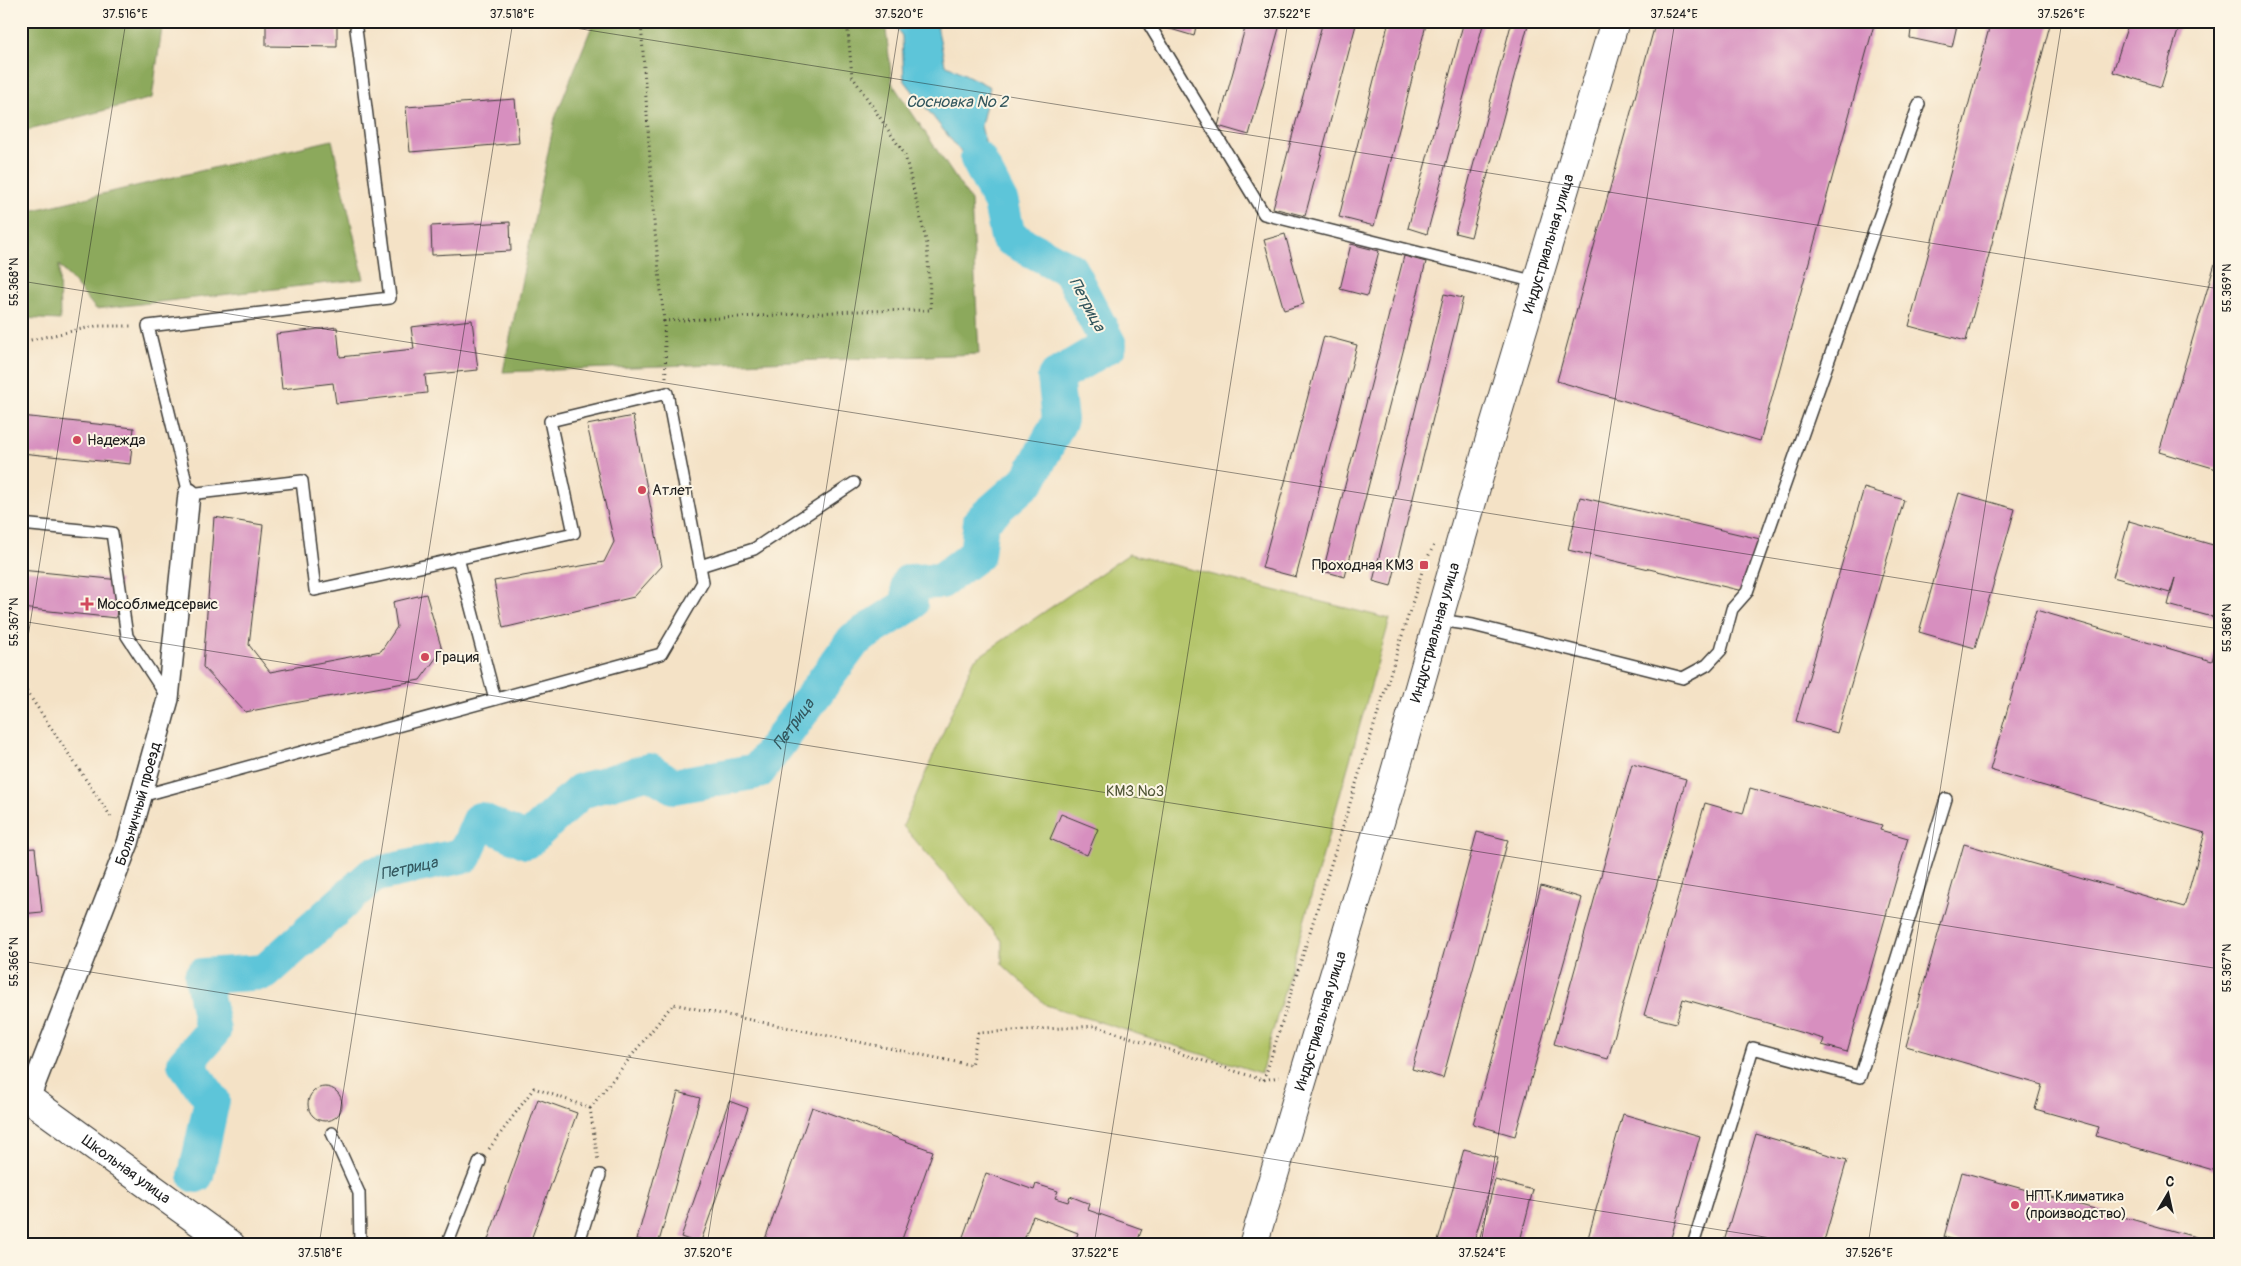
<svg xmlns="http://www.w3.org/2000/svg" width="2241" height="1266" viewBox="0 0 2241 1266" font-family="Pangolin,sans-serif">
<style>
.green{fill:#b1c366;stroke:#667041}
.forest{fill:#8ca95b;stroke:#54623c}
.water{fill:#5dc5d9;stroke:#3c707a}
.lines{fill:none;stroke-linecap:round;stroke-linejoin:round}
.river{stroke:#5dc5d9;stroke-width:36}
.building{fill:#d78fbf}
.lane-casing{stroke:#3c3a36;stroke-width:14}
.street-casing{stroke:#3c3a36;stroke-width:24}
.secondary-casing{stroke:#3c3a36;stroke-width:30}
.path{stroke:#3c3a36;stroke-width:3;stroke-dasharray:1 4;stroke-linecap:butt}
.lane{stroke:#fff;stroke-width:11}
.street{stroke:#fff;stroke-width:21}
.secondary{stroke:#fff;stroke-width:28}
.ticks{fill:none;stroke:#1c1c1c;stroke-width:1;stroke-opacity:0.45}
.poi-dot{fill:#d1495b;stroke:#fcf5e5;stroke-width:2}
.labels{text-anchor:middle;stroke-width:4;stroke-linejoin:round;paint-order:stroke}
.street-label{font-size:15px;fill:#1c1c1c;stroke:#fcf5e5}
.poi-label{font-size:15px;fill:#1c1c1c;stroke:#fcf5e5;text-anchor:start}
.park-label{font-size:15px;fill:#505636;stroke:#fcf5e5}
.water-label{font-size:16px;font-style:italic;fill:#33575e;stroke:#fcf5e5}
.neatline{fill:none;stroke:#1c1c1c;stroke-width:2}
.ticks-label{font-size:12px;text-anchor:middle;fill:#1c1c1c}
</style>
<rect width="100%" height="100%" fill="#fcf5e5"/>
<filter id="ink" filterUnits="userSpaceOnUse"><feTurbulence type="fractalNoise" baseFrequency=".02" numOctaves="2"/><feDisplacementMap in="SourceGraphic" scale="10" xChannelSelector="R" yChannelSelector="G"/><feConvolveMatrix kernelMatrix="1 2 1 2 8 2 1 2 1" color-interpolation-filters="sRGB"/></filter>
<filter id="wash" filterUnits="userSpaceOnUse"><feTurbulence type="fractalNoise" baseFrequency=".0096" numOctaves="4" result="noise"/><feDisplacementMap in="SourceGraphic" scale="20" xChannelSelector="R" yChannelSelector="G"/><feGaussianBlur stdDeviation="1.12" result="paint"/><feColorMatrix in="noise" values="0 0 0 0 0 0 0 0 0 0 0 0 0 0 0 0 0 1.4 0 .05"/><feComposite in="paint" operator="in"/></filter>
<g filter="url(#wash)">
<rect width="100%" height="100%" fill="#f4e2c6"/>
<!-- green -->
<path class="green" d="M 1129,554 L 1390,619 L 1261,1073 L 1046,1005 L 1002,964 L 1002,941 L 903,826 L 974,660 Z"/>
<!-- forest -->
<g class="forest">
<path d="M 21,21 L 163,21 L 152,98 L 21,132 Z"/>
<path d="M 594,21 L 885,21 L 892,83 L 971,201 L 979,354 L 503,372 L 555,118 Z"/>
<path d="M 332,140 L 364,279 L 96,309 L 59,265 L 60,320 L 21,318 L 21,213 Z"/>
</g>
<!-- water -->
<path class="water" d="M 892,21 L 936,21 L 945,64 L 990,87 L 981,126 L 1001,203 L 904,80 L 902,36 Z"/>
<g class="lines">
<!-- river -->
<path class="river" id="s1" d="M 196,1175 L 212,1100 L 185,1063 L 213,1031 L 202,976 L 265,972 L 373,875 L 465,855 L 480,820 L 527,841 L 581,791 L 649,771 L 674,786 L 758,771 L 854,640 L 910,604 L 909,582 L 941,581 L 977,554 L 981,521 L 1029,479 L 1060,420 L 1055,377 L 1109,345 L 1070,270 L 1008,237 L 1001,203 L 978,159"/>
</g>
<g id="blocks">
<!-- building -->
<g class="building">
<path d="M 266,21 L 337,21 L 337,47 L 266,46 Z"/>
<path d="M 1168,21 L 1197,21 L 1194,36 L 1167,28 Z"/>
<path d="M 1247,21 L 1281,21 L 1249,135 L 1218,126 Z"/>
<path d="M 1323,21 L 1357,21 L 1305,216 L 1273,208 Z"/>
<path d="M 1389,21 L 1427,21 L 1374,226 L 1339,217 Z"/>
<path d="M 1464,21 L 1484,21 L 1427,234 L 1408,228 Z"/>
<path d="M 1512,21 L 1529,21 L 1471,237 L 1455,233 Z"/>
<path d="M 1656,21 L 1875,21 L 1760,441 L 1557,381 Z"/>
<path d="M 1912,21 L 1958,21 L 1952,47 L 1910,38 Z"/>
<path d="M 1991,21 L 2051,21 L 1966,341 L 1909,326 Z"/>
<path d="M 2129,21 L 2181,21 L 2161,87 L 2113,72 Z"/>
<path d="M 515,99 L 519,143 L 410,152 L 406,107 Z"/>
<path d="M 510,222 L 511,251 L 432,255 L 431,226 Z"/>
<path d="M 1285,234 L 1304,304 L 1284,310 L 1264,240 Z"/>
<path d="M 1351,244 L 1379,251 L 1367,296 L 1340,289 Z"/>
<path d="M 2219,250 L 2220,250 L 2220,470 L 2159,452 Z"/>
<path d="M 1404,256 L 1426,262 L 1345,577 L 1323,571 Z"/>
<path d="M 1444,294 L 1463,298 L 1391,586 L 1373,581 Z"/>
<path d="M 472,320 L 478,370 L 425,375 L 427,393 L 336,403 L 333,383 L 282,389 L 276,334 L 337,327 L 340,357 L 414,349 L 411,327 Z"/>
<path d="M 1324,336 L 1357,345 L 1296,577 L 1262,568 Z"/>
<path d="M 21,416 L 134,428 L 130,464 L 21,453 Z"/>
<path d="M 633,416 L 662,566 L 634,597 L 503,628 L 494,581 L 604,562 L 614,542 L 587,425 Z"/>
<path d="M 1864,488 L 1904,500 L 1837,733 L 1796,721 Z"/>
<path d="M 1959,493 L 2015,509 L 1975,648 L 1919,632 Z"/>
<path d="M 1580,497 L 1760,539 L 1747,592 L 1568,550 Z"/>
<path d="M 214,517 L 263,525 L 249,645 L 270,672 L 381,651 L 397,627 L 393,602 L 426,594 L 442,650 L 420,680 L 245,712 L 203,667 Z"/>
<path d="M 2129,521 L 2220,547 L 2220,619 L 2168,605 L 2175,578 L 2170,593 L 2113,577 Z"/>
<path d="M 21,570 L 120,580 L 116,618 L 21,608 Z"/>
<path d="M 2036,610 L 2212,661 L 2216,646 L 2220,647 L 2220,1172 L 2096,1136 L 2099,1127 L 2035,1109 L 2042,1085 L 1906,1046 L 1964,844 L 2184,907 L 2205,833 L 1990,770 Z"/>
<path d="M 1632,764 L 1686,779 L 1608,1059 L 1554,1044 Z"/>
<path d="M 1750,788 L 1882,825 L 1880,830 L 1908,838 L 1847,1052 L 1822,1045 L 1824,1039 L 1683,999 L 1676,1023 L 1644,1015 L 1705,803 L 1743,814 Z"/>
<path d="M 1061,814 L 1098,829 L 1087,855 L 1050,839 Z"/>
<path d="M 1477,832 L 1508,840 L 1443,1078 L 1412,1069 Z"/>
<path d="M 35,848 L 42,912 L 21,914 L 21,849 Z"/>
<path d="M 1541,886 L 1582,898 L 1515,1136 L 1473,1124 Z"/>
<circle cx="325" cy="1104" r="17"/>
<path d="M 678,1092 L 700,1098 L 658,1245 L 637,1239 Z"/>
<path d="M 538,1099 L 577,1113 L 529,1245 L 486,1245 Z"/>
<path d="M 729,1101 L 748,1108 L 700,1244 L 681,1237 Z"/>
<path d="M 812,1107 L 933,1151 L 900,1245 L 763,1245 Z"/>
<path d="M 1623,1114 L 1700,1136 L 1669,1245 L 1586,1245 Z"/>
<path d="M 1756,1134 L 1847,1160 L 1823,1245 L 1723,1245 Z"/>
<path d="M 1464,1149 L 1498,1158 L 1473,1245 L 1437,1245 Z"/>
<path d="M 1962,1172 L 2206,1240 L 2204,1245 L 1972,1245 L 1944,1237 Z"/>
<path d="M 986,1173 L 1034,1190 L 1036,1184 L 1058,1191 L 1055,1198 L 1068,1202 L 1070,1196 L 1090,1204 L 1088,1210 L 1142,1229 L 1136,1245 L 1074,1245 L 1078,1233 L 1033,1216 L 1022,1245 L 960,1245 Z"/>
<path d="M 1495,1180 L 1533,1190 L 1519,1245 L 1478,1245 Z"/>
</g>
</g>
</g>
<g filter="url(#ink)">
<use href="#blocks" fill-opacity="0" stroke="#3c3a36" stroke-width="1"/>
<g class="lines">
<defs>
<g id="lane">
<path d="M 1147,21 L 1264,214 L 1536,282"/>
<path d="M 21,524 L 112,533 L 127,636 L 167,697"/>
<path d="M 458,558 L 495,699"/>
<path d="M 700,566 L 754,549 L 854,483"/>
<path d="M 1439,620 L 1473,625 L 1683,678 L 1707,665 L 1721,650 L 1732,609 L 1747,592 L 1919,104"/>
<path d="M 141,796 L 661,654 L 703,582 L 667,393 L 550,421 L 574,533 L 315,590 L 302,481 L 189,494 L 148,326 L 390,298 L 356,29"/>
<path d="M 332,1133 L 359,1193 L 360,1245"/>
<path d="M 447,1245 L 480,1161"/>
<path d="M 578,1245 L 600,1175"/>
<path d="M 1693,1245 L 1753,1048 L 1860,1077 L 1946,799"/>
</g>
<g id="street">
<path id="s2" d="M 29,1098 L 128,843 L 168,699 L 189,494"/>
</g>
<g id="secondary">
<path id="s3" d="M 21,1093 L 231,1245"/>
<path id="s4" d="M 1253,1245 L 1393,779 L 1489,442 L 1615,21"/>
</g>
</defs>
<!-- lane casing -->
<use href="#lane" class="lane-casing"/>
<!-- street casing -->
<use href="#street" class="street-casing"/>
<!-- secondary casing -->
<use href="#secondary" class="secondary-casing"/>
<!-- path -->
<g class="path">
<path d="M 641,21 L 654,222 L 664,321 L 855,311 L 931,310 L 927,244 L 905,155 L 852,76 L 847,21"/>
<path d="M 664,321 L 666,377"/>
<path d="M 21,342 L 96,326 L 134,326"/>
<path d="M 21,683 L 113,820"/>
<path d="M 1264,1080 L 1424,565 L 1434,545"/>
<path d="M 590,1108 L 598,1161"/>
<path d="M 489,1149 L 534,1088 L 590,1108 L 673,1004 L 971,1065 L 978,1033 L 1095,1026 L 1263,1080 L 1279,1077"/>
</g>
<!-- lane -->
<use href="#lane" class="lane"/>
<!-- street -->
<use href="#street" class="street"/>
<!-- secondary -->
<use href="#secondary" class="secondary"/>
</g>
</g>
<!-- ticks -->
<path class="ticks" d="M 531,21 L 2220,289M 21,281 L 2220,629M 21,621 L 2220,969M 21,681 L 126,21M 21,961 L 1815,1245M 319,1245 L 513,21M 707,1245 L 900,21M 1094,1245 L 1288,21M 1481,1245 L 1675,21M 1868,1245 L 2062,21"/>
<!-- markers -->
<g class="poi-dot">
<circle cx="77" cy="440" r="5"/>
<circle cx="642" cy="490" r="5"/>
<rect x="1419" y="560" width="10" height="10" rx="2.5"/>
<path d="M84.5 596.5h5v5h5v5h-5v5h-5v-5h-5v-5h5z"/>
<circle cx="425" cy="657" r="5"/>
<circle cx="2015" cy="1205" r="5"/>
</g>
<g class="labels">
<!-- street labels -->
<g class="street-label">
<text dy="5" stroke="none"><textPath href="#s4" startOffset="1044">Индустриальная улица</textPath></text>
<text dy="5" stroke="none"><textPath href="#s4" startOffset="639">Индустриальная улица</textPath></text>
<text dy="5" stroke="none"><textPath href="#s2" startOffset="314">Больничный проезд</textPath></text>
<text dy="5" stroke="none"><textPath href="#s4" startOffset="234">Индустриальная улица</textPath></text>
<text dy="5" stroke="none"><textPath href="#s3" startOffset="130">Школьная улица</textPath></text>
</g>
<!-- poi labels -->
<g class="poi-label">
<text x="87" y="445">Надежда</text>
<text x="652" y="495">Атлет</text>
<text x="1414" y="570" text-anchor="end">Проходная КМЗ</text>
<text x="97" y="609">Мособлмедсервис</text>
<text x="435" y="662">Грация</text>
<text x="2025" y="1201">НПТ Климатика<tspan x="2025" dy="17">(производство)</tspan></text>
</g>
<!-- park labels -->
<g class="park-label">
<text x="1135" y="796">КМЗ №3</text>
</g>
<!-- water labels -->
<g class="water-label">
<text x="957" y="107">Сосновка № 2</text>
<text transform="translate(1088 304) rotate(62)" y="6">Петрица</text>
<text dy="6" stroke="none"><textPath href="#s1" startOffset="931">Петрица</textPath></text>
<text dy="6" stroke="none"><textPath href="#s1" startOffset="466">Петрица</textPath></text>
</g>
</g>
<!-- margin -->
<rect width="2241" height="1266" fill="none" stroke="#fcf5e5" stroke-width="55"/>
<!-- north arrow -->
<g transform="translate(2168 1194) rotate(9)" stroke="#fcf5e5" stroke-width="4" paint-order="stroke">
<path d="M0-4L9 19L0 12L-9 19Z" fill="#1c1c1c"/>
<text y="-8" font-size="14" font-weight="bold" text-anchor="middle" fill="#1c1c1c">С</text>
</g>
<rect x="28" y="28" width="2186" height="1210" class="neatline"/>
<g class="ticks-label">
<text x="125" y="18">37.516°E</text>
<text x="512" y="18">37.518°E</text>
<text x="899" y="18">37.520°E</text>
<text x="1287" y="18">37.522°E</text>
<text x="1674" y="18">37.524°E</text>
<text x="2061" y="18">37.526°E</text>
<text transform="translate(14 282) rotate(-90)" y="4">55.368°N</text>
<text transform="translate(2227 288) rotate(-90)" y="4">55.369°N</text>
<text transform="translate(14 622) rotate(-90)" y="4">55.367°N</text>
<text transform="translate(2227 628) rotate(-90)" y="4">55.368°N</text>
<text transform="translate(14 962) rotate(-90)" y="4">55.366°N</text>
<text transform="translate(2227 968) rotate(-90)" y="4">55.367°N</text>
<text x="320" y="1257">37.518°E</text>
<text x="708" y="1257">37.520°E</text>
<text x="1095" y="1257">37.522°E</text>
<text x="1482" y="1257">37.524°E</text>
<text x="1869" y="1257">37.526°E</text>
</g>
</svg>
